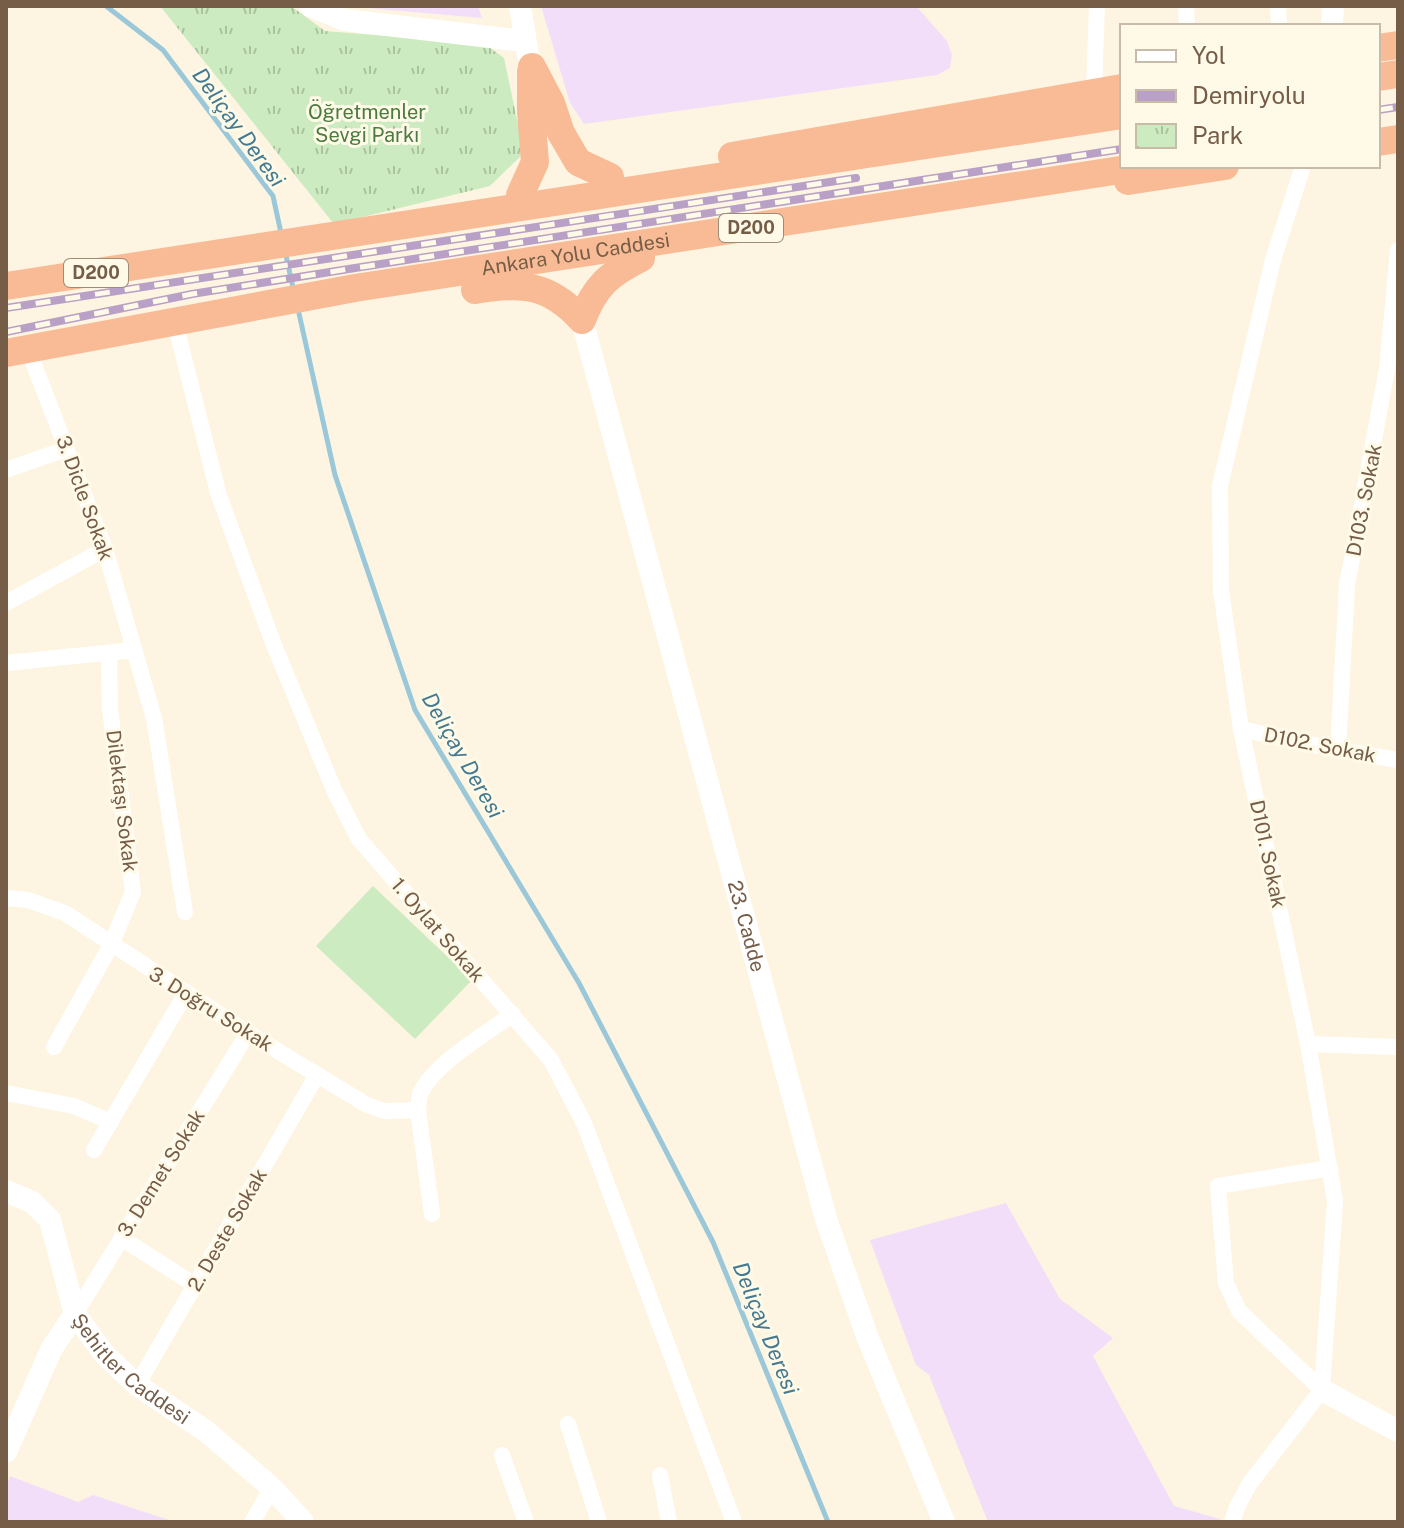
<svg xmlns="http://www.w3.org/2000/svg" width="1404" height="1528" viewBox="0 0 1404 1528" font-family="'Public Sans',sans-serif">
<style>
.education{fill:#f2def9}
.park{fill:url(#park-tufts)}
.pitch{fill:#ccebc0}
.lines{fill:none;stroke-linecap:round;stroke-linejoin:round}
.stream{stroke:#9bc8d9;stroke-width:5}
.street{stroke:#fff;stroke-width:16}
.secondary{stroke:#fff;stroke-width:22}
.highway{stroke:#f9bb96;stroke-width:28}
.rail-casing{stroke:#b9a0c6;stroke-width:8}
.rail{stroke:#fff9e8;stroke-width:5;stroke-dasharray:15;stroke-linecap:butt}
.labels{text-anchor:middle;stroke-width:6;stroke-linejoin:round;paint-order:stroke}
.shield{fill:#fff9e8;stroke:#9e8c77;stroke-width:2}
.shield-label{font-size:18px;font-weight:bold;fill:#755d47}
.park-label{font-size:20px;fill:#4a7b3f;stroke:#fff9e8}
.street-label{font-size:20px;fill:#755d47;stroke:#fff9e8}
.water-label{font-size:22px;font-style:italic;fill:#437a91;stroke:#fff9e8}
</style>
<defs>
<pattern id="park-tufts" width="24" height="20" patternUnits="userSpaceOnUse" patternTransform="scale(2)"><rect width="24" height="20" fill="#ccebc0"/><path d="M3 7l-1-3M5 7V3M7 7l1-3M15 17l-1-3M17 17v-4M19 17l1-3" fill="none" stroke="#aac29e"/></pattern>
</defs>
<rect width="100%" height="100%" fill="#fdf5e1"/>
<!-- education -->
<g class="education">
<path d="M 344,6 L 478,6 L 482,18 Z"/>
<path d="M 541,6 L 916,6 L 947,41 L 952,55 L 950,68 L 937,75 L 584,124 L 570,103 Z"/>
<path d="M 1006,1203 L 1060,1299 L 1113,1338 L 1093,1356 L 1174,1506 L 1220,1519 L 1220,1522 L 988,1522 L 929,1375 L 916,1365 L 870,1240 Z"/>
<path d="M 10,1476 L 78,1502 L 93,1495 L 175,1522 L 6,1522 L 6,1487 Z"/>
</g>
<!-- park -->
<path class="park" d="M 160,6 L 291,6 L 325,31 L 485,44 L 504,58 L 524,153 L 490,186 L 334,224 Z"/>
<!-- pitch -->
<path class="pitch" d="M 373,886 L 472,980 L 415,1039 L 316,946 Z"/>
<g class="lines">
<!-- stream -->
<g class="stream">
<path d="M 106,6 L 163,50 L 273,196 L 281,233"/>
<path d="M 285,251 L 294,292"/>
<path d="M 298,309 L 335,475 L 415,710 L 579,983 L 713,1242 L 828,1522"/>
</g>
<!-- street -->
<g class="street">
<path d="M 1186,6 L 1187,26"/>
<path d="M 1278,6 L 1279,26"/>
<path d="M 1094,92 L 1097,6"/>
<path d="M 175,323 L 219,496 L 274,645 L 335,792 L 359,839 L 551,1060 L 584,1123 L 734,1522"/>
<path d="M 28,349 L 105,549 L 154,718 L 185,912"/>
<path d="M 6,470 L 66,449"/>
<path d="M 6,603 L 105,549"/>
<path d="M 6,663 L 134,650"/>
<path d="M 1241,729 L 1338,750 L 1398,760"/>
<path d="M 1338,750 L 1347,585 L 1387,369 L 1398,250"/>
<path d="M 6,898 L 28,900 L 65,913 L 248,1033 L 367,1105 L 385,1111 L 418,1110"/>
<path d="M 1308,1044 L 1398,1047"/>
<path d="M 54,1047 L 111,945 L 133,892 L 110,709 L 109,653"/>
<path d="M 6,1093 L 74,1106 L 111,1122"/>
<path d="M 94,1150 L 186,993"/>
<path d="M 432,1214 L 418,1110 C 419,1104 418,1098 421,1092 C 436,1062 486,1034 513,1014"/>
<path d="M 121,1238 L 195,1285"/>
<path d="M 75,1314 L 248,1033"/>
<path d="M 137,1385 L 317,1075"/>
<path d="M 1322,1390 L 1239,1311 L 1226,1283 L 1218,1186 L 1330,1168"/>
<path d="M 568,1424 L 599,1522"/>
<path d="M 502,1455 L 526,1522"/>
<path d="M 660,1475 L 669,1522"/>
<path d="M 252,1522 L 272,1488"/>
<path d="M 1232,1522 L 1238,1505 L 1250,1483 L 1322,1390 L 1335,1201 L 1308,1044 L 1241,729 L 1221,591 L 1220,486 L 1273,260 L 1303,166"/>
</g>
<!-- secondary -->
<g class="secondary">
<path d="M 310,6 L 345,20 L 524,41"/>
<path d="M 520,6 L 528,55"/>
<path d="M 1332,26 L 1333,6"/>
<path id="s1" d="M 582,320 L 826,1219 L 867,1336 L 944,1522"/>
<path id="s2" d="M 6,1191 L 32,1202 L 50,1220 L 75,1314 L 105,1355 L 137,1385 L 207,1432 L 272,1488 L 303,1522"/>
<path d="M 1322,1390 L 1398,1431"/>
<path d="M 6,1452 L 52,1348 L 75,1314"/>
</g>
<!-- highway -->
<g class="highway">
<path d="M 1378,48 L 1398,45"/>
<path d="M 532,67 L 551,103 L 561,133 L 578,162 L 610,177"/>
<path d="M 1378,77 L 1398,74"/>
<path d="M 1378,142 L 1398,139"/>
<path d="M 732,156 L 1122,88"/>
<path d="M 1128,181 L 1225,166"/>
<path d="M 520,195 L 535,162 L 531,112 L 531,72"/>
<path d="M 6,286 L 1122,115"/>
<path d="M 475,290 C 522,282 549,284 582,320 C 595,286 609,274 641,258"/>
<path id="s3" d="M 6,353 L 355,288 L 1146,166"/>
</g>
<defs>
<g id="rail">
<path d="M 1378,110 L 1398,107"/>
<path d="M 6,308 L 856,178"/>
<path d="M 6,332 L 192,294 L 355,268 L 1122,149"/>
</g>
</defs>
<!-- rail casing -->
<use href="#rail" class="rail-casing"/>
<!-- rail -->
<use href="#rail" class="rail"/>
</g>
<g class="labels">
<!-- shield labels -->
<g class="shield">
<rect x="719" y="214" width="64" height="28" rx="6"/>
<rect x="64" y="259" width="64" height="28" rx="6"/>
</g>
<g class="shield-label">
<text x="751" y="234">D200</text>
<text x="96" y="279">D200</text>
</g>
<!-- park labels -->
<g class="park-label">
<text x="367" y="119">Öğretmenler<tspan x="367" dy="23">Sevgi Parkı</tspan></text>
</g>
<!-- street labels -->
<g class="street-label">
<text dy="7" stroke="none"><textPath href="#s3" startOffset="578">Ankara Yolu Caddesi</textPath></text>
<text transform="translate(85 498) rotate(70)" y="7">3. Dicle Sokak</text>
<text transform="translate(1364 500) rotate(-79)" y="7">D103. Sokak</text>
<text transform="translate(1320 745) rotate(11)" y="7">D102. Sokak</text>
<text transform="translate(122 801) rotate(83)" y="7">Dilektaşı Sokak</text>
<text transform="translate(1268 854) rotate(78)" y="7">D101. Sokak</text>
<text dy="7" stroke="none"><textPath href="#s1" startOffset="628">23. Cadde</textPath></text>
<text transform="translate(438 930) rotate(49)" y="7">1. Oylat Sokak</text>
<text transform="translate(211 1009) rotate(32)" y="7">3. Doğru Sokak</text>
<text transform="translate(161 1173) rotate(-58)" y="7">3. Demet Sokak</text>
<text transform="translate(227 1230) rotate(-60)" y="7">2. Deste Sokak</text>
<text dy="7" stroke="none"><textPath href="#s2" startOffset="230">Şehitler Caddesi</textPath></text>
</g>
<!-- water labels -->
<g class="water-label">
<text transform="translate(239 127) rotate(54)" y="8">Deliçay Deresi</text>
<text transform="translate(463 755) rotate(60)" y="8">Deliçay Deresi</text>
<text transform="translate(766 1328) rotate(68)" y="8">Deliçay Deresi</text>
</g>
</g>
<!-- border -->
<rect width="1404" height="1528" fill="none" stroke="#755d47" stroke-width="16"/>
<!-- legend -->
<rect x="1120" y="24" width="260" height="144" fill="#fff9e8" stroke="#c8bba8" stroke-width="2"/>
<rect x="1136" y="50" width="40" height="12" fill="#ffffff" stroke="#c8bba8" stroke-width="2"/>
<text x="1192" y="64" font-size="24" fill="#755d47">Yol</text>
<rect x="1136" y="90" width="40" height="12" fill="#b9a0c6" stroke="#c8bba8" stroke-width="2"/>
<text x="1192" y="104" font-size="24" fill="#755d47">Demiryolu</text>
<rect x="1136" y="124" width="40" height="24" fill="url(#park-tufts)" stroke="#c8bba8" stroke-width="2"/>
<text x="1192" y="144" font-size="24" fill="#755d47">Park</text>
</svg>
